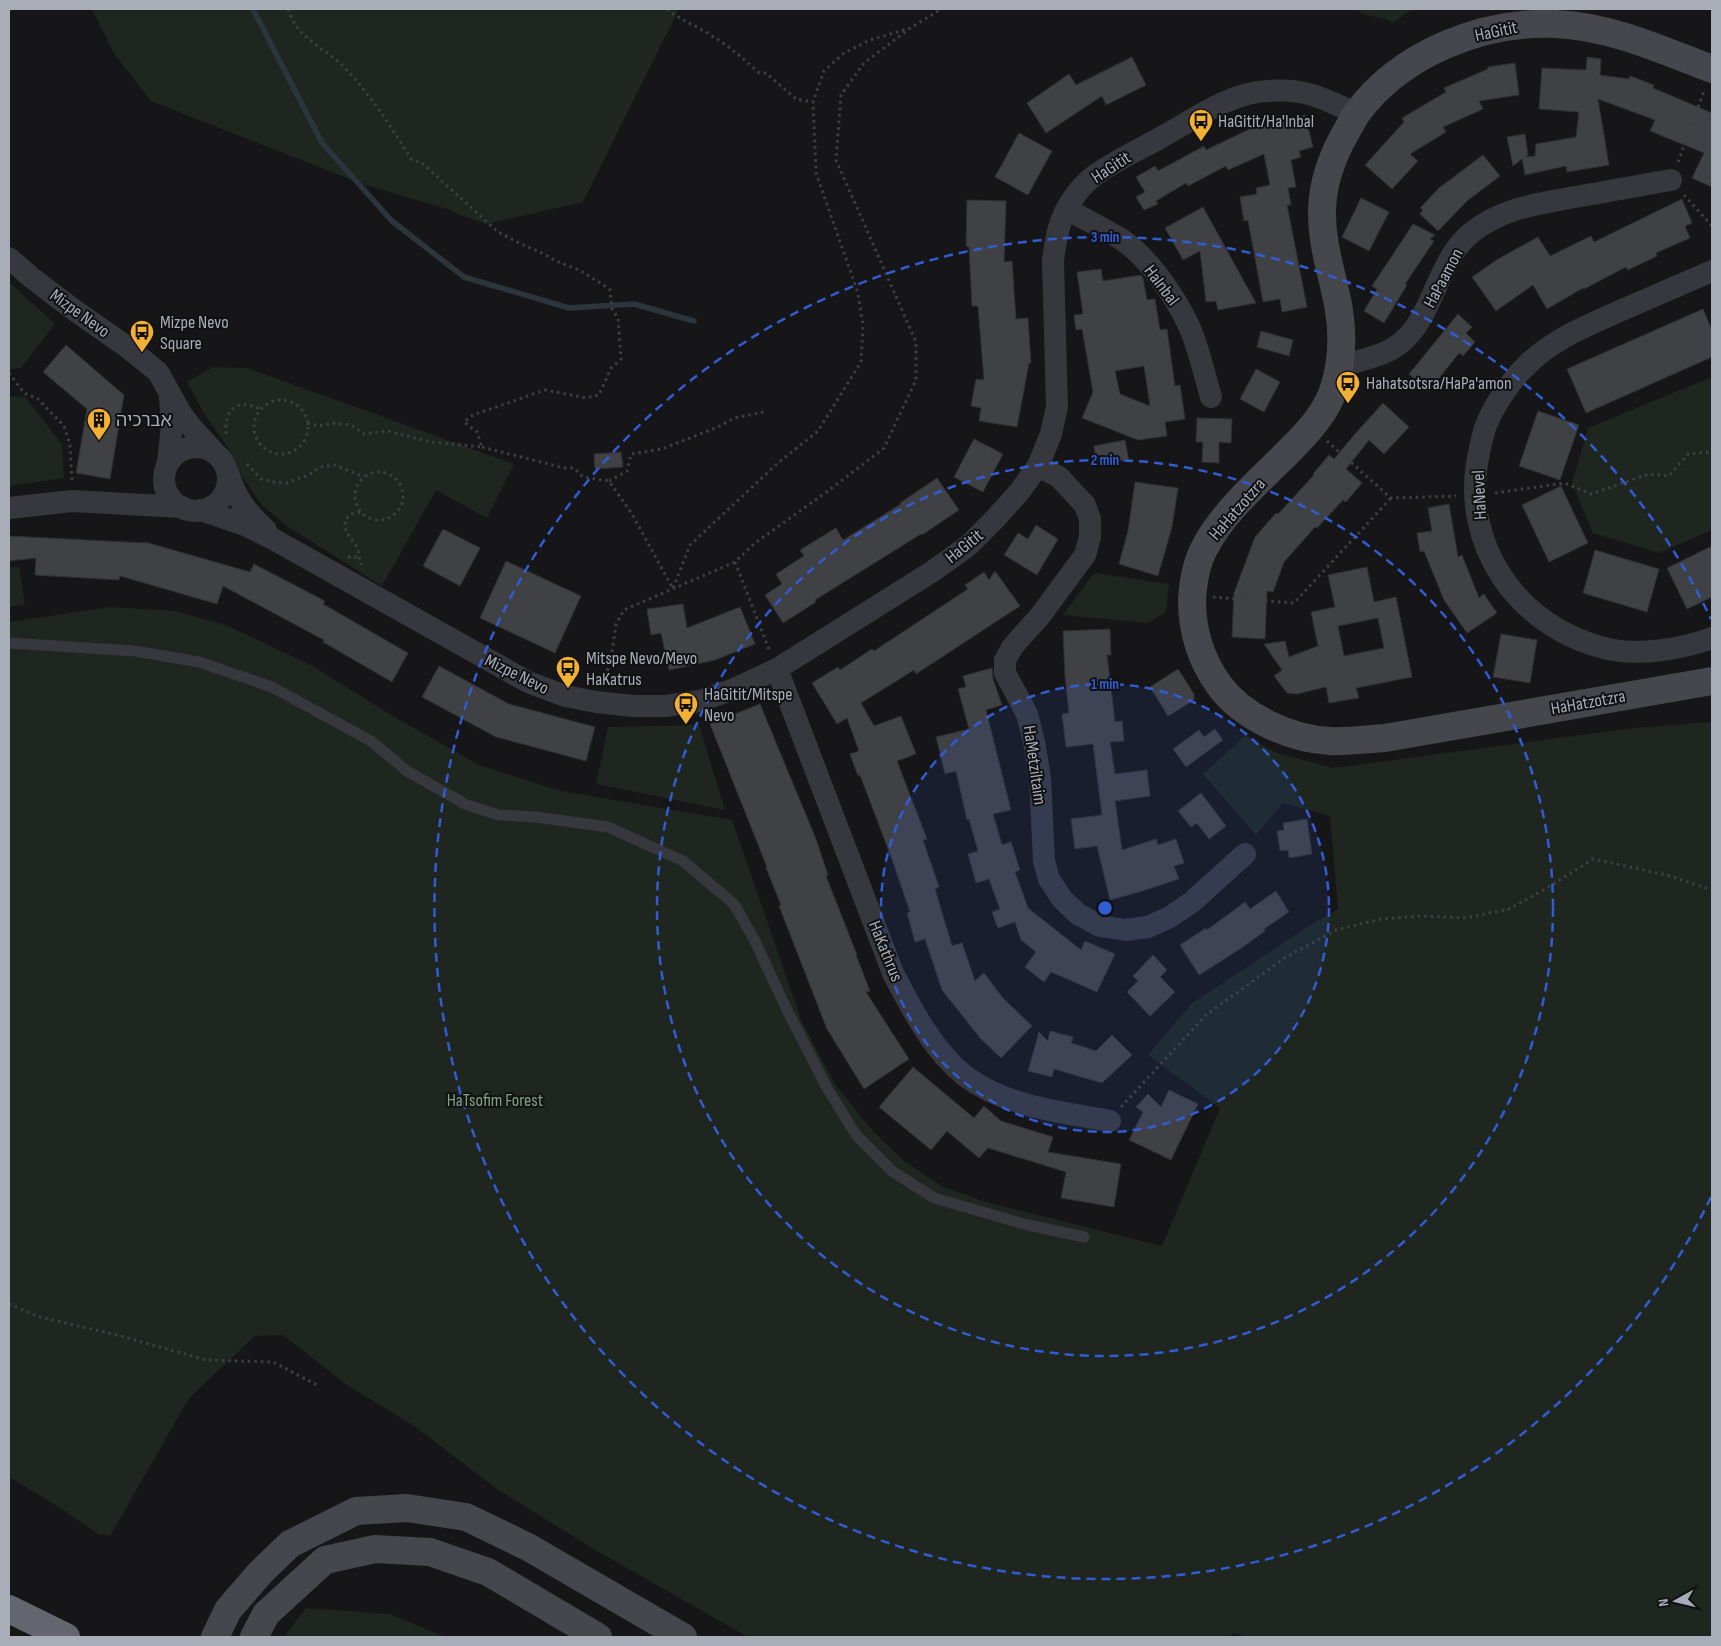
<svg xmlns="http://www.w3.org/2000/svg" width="1721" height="1646" viewBox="0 0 1721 1646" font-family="'Sofia Sans Condensed','Noto Sans Hebrew',sans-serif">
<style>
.green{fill:#1e261f}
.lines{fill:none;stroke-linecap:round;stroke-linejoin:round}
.stream{stroke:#2c353c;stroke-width:5.5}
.building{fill:#404145;stroke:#303034;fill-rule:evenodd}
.path{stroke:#3d3f44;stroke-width:3;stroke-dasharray:2.5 4;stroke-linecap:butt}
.lane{stroke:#37383d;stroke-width:11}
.street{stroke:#37383d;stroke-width:22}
.secondary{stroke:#45474d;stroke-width:28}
.highway{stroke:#63666e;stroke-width:28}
.ring{fill:none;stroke:#325cd3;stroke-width:2.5;stroke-dasharray:9 6}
.labels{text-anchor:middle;stroke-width:4;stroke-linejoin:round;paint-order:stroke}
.street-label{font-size:18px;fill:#a8adb8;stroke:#111113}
.poi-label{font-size:18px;fill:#a8adb8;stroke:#111113;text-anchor:start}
.park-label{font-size:18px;fill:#7fa381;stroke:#111113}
.centre{fill:#325cd3;stroke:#111113;stroke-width:2.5}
.ring-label{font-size:15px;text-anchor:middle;font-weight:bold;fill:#325cd3;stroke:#111113;stroke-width:4;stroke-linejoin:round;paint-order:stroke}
</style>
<rect width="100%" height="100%" fill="#161618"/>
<!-- green -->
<g class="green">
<path d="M 92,9 L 679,9 L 583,202 L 487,224 L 460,215 L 451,210 L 365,185 L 151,101 L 115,55 Z"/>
<path d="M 1356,9 L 1413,9 L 1392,23 L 1389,20 L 1363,14 Z"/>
<path d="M 9,282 L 55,324 L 21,368 L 9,369 Z"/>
<path d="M 213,367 L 247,368 L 514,464 L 487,518 L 436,490 L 382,586 L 287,526 L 262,505 L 241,475 L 227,446 L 203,412 L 187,382 Z"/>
<path d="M 1712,377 L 1712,530 L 1659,553 L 1593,533 L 1572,483 L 1588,428 Z"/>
<path d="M 9,396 L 25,397 L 62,444 L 64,478 L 9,486 Z"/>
<path d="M 19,567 L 25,604 L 9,607 L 9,568 Z"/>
<path d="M 1094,573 L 1169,584 L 1166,612 L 1148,623 L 1063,615 Z"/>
<path d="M 110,607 L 176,611 L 228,626 L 311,665 L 391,715 L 479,765 L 561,791 L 732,820 L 802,1022 L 835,1084 L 871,1129 L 903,1160 L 943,1187 L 986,1202 L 1162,1246 L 1220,1108 L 1148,1055 L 1192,1003 L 1307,927 L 1338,909 L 1330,816 L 1283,803 L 1256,835 L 1203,774 L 1245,736 L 1277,753 L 1333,768 L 1634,728 L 1712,722 L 1712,1637 L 1245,1637 L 1234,1633 L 1228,1637 L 748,1637 L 592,1548 L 497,1489 L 414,1426 L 347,1385 L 283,1335 L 255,1336 L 189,1398 L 110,1536 L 98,1534 L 59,1507 L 9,1477 L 9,622 Z"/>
<path d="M 699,725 L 725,810 L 596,784 L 608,727 Z"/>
<path d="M 306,1608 L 390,1614 L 445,1637 L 284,1637 Z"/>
</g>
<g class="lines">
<!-- stream -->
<path class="stream" d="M 253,9 L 322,143 L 392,221 L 464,277 L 569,308 L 634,304 L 694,321"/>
</g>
<!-- building -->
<g class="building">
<path d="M 1132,57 L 1146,85 L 1106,105 L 1102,96 L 1046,133 L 1027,103 L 1069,74 L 1076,85 Z"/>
<path d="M 1587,57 L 1601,59 L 1600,75 L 1629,79 L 1630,76 L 1654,85 L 1653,88 L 1712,113 L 1712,187 L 1692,178 L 1704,153 L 1650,131 L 1655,120 L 1598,99 L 1609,165 L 1567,172 L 1566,166 L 1525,175 L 1522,159 L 1513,166 L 1507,137 L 1525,134 L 1528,155 L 1525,157 L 1535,156 L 1536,144 L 1576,137 L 1579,112 L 1539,109 L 1542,68 L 1586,70 Z"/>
<path d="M 1515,63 L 1519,95 L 1479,101 L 1483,109 L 1443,127 L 1446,132 L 1410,154 L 1418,161 L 1392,189 L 1365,165 L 1404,122 L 1402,118 L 1446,92 L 1444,88 L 1488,69 L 1488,67 Z"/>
<path d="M 1305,115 L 1313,147 L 1299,151 L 1301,157 L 1291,160 L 1296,187 L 1288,188 L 1291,205 L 1287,205 L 1307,307 L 1282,312 L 1280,299 L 1263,302 L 1248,220 L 1244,221 L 1240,197 L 1257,194 L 1256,188 L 1270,185 L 1264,154 L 1228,170 L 1226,166 L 1188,186 L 1186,183 L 1156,201 L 1158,204 L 1144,210 L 1136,197 L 1145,192 L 1136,177 L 1155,166 L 1158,171 L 1204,146 L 1206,150 L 1254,127 L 1255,129 Z"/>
<path d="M 1019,133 L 1052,151 L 1028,195 L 995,177 Z"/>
<path d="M 1483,155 L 1500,176 L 1467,201 L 1438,231 L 1420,214 L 1423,210 L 1420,208 L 1439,188 Z"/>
<path d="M 1361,198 L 1389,212 L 1369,251 L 1342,237 Z"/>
<path d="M 1682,199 L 1692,223 L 1685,226 L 1690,238 L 1656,253 L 1657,256 L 1628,270 L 1626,267 L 1584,289 L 1583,288 L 1547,309 L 1533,285 L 1496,311 L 1472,277 L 1498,259 L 1538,237 L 1550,256 L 1591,236 L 1594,242 Z"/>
<path d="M 967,200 L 1006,201 L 1004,262 L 1012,261 L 1016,319 L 1028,318 L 1031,363 L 1029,363 L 1017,427 L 979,421 L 981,408 L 971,406 L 976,379 L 984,380 L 978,306 L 972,306 L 969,247 L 966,246 Z"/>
<path d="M 1203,207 L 1209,218 L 1256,303 L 1218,310 L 1216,301 L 1206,302 L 1200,251 L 1183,260 L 1165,228 Z"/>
<path d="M 1413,224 L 1435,235 L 1430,239 L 1434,241 L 1405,284 L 1407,285 L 1384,323 L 1364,311 L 1377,289 L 1372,286 Z"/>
<path d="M 1101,269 L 1103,281 L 1141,275 L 1143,278 L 1147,300 L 1155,299 L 1160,330 L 1167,329 L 1175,386 L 1180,385 L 1185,419 L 1165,422 L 1167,436 L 1138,440 L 1082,418 L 1093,392 L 1082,329 L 1076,330 L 1074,315 L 1083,314 L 1077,272 ZM 1144,366 L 1150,406 L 1120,394 L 1115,371 Z"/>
<path d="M 1703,309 L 1712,330 L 1712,357 L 1586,413 L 1567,369 Z"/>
<path d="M 1458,314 L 1472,327 L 1466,333 L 1475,342 L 1463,356 L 1459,353 L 1429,391 L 1409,374 Z"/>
<path d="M 1261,331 L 1293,340 L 1289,356 L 1257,347 Z"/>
<path d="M 66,345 L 124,395 L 110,479 L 76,473 L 87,409 L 43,372 Z"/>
<path d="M 1256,369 L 1280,382 L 1264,412 L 1240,399 Z"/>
<path d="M 1383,403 L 1409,427 L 1384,454 L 1369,440 L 1346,469 L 1362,483 L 1346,502 L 1343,500 L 1317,528 L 1315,527 L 1284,562 L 1273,592 L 1267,591 L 1265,639 L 1232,637 L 1234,593 L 1255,537 L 1276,513 L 1278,514 L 1314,475 L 1313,474 L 1329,455 L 1334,459 L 1354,435 Z"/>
<path d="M 1538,411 L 1579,425 L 1560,480 L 1519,466 Z"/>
<path d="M 1197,418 L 1232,419 L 1231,443 L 1219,442 L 1219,463 L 1202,462 L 1203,442 L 1196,442 Z"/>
<path d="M 974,439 L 1003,454 L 983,492 L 954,477 Z"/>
<path d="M 1125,440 L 1129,461 L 1096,460 L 1094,446 Z"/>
<path d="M 621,452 L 623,467 L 595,469 L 594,454 Z"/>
<path d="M 937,478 L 959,510 L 922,535 L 921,534 L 815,600 L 816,602 L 783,623 L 765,595 L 782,584 L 776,574 L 804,556 L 800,550 L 836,528 L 843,540 L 901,504 L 900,503 Z"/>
<path d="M 1135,482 L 1178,488 L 1172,527 L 1158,576 L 1119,564 L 1128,531 Z"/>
<path d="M 1561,486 L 1588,543 L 1549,562 L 1522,505 Z"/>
<path d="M 1449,504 L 1458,557 L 1462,555 L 1479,598 L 1484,594 L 1497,613 L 1467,633 L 1444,600 L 1424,551 L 1420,552 L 1417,533 L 1432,531 L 1428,508 Z"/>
<path d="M 1036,525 L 1058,539 L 1037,575 L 1004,555 L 1018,533 L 1028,539 Z"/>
<path d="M 443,529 L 480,548 L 460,586 L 423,566 Z"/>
<path d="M 9,536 L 145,543 L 145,542 L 250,572 L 254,564 L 325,601 L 323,604 L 408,653 L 392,682 L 323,642 L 324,640 L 223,586 L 217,604 L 120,576 L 119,580 L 35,575 L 36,558 L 9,561 Z"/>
<path d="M 1712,546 L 1712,597 L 1687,609 L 1667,568 Z"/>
<path d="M 1595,550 L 1659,569 L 1647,612 L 1583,593 Z"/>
<path d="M 506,561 L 581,596 L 555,653 L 480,618 Z"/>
<path d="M 1367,567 L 1374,602 L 1396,597 L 1412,677 L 1356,688 L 1359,698 L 1329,703 L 1326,687 L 1297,694 L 1287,693 L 1274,676 L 1282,670 L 1264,644 L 1285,641 L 1289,657 L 1318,646 L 1311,612 L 1335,607 L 1328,575 ZM 1378,618 L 1384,648 L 1344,656 L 1338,626 Z"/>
<path d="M 995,571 L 1020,606 L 916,674 L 914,670 L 861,703 L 874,726 L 901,716 L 916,754 L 897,761 L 927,839 L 923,840 L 939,887 L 935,889 L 952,946 L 962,943 L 975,981 L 984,973 L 1003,998 L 1032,1026 L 1001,1058 L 981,1039 L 942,990 L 925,939 L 915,942 L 907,913 L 910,912 L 893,862 L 860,775 L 858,776 L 850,754 L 859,751 L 847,718 L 837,724 L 812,683 L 838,667 L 840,670 L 872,649 L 874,651 L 968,589 L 965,585 L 984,572 L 989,580 Z"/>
<path d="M 683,604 L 687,628 L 740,607 L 755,644 L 715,660 L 669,670 L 661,633 L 651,635 L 647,609 Z"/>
<path d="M 1110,629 L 1111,655 L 1107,655 L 1115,722 L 1122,721 L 1124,741 L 1110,742 L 1115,774 L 1147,770 L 1150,796 L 1115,801 L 1122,850 L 1156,839 L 1158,845 L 1176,839 L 1184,863 L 1174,866 L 1179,879 L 1139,892 L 1110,900 L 1097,846 L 1075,849 L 1071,819 L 1102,815 L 1093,744 L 1066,747 L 1062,714 L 1069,713 L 1065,676 L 1063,631 Z"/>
<path d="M 1501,634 L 1537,640 L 1530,683 L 1493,677 Z"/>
<path d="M 439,666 L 509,704 L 595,727 L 586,761 L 496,737 L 422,697 Z"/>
<path d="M 992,668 L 993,679 L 1002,705 L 986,710 L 1011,810 L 993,814 L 1002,845 L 1011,842 L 1020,870 L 1015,872 L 1028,908 L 1081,950 L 1085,941 L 1115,954 L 1097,992 L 1051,972 L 1044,982 L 1025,967 L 1036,952 L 1021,940 L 1015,922 L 998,928 L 992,912 L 1000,909 L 989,879 L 976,883 L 968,854 L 978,851 L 969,819 L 967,820 L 956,771 L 945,774 L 936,737 L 969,729 L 958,689 L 966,687 L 963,676 Z"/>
<path d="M 1178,669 L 1194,694 L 1194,700 L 1168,716 L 1150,687 Z"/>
<path d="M 760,704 L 816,839 L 828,875 L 826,876 L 857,955 L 856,955 L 870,991 L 866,992 L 909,1059 L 864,1089 L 827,1029 L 779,906 L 781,905 L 766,868 L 767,867 L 710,724 Z"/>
<path d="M 1215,729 L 1223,740 L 1186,767 L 1173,749 L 1199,730 L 1204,737 Z"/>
<path d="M 1201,793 L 1226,826 L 1209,839 L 1197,823 L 1191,827 L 1178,811 Z"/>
<path d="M 1307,819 L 1312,854 L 1289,858 L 1288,850 L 1280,851 L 1277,831 L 1284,830 L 1283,823 Z"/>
<path d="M 1276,891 L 1289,912 L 1264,929 L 1265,931 L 1240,949 L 1199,975 L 1180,945 L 1206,928 L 1207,930 L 1245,902 L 1250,909 Z"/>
<path d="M 1153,955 L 1167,970 L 1160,977 L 1175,992 L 1150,1016 L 1127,992 L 1138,981 L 1133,976 Z"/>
<path d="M 1050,1031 L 1073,1037 L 1071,1043 L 1074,1044 L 1074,1045 L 1075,1044 L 1096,1051 L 1112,1035 L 1132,1055 L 1102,1083 L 1054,1069 L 1052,1077 L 1028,1071 L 1039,1032 L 1048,1041 Z"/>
<path d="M 913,1067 L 974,1118 L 984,1106 L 1001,1121 L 1053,1137 L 1048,1152 L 1121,1164 L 1114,1207 L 1061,1198 L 1066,1172 L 988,1148 L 979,1158 L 947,1131 L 931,1150 L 879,1107 Z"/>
<path d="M 1169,1090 L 1198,1104 L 1171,1160 L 1129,1140 L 1143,1112 L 1136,1107 L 1148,1094 L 1161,1107 Z"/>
</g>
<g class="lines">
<!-- path -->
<g class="path">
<path d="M 288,9 C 290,14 293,21 296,26 C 309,43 329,52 343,66 C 371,95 391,127 412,160 L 422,163 L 498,232 L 517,242 L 544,254 L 556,261 L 579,270 L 602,284 L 610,290 L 612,309 L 618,318 L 621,359 L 611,368 L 599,395 L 586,398 L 545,390 L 473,415 L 464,422 L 477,432 L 482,447 L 431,442 L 387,431 L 364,434 L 351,425 L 334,423 L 319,426 L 307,423"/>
<path d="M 667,9 C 683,22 696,25 712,36 C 729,46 744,59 759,73 L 766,73 L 796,99 L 813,102"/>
<path d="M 1678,162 L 1704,91"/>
<path d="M 1684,195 L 1712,226"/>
<path d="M 9,373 L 24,393 L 38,399 L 64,426 L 70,445 L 72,481"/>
<circle cx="281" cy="427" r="27"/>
<path d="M 226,434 C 224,409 237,398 260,409"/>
<path d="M 1327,441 L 1391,498 L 1456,496"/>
<path d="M 482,447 L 564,468 L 574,468 L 583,477 L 609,481 L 632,514 L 673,589"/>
<path d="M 247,464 L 261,479 L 274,482 L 286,483 L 309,475 L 320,467 L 335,465 L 364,477"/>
<circle cx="379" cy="496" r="24"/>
<path d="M 609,481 L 627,471 L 631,454 L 662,449 L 718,427 L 734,418 L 764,412"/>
<path d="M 1495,493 L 1565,483 L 1591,494 L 1649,474 L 1669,476 L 1688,454 L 1712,452"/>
<path d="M 360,512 L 351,514 L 345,520 L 346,532 L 357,547 L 361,565"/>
<path d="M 348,557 L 360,557"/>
<path d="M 735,562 L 770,652"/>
<path d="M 673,588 L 690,545 L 779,462 L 818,431 L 861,362 L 863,326 L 858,293 L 816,173 L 813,102 L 824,71 L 844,53 L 870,40 L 907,29"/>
<path d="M 1213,597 L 1294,603 L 1391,498"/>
<path d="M 603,683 L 611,660 L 616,624 L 624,610 L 735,562 L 755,543 L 828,491 L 884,448 L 916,380 L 916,342 L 836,160 L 841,95 L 864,63 L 909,29 L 941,9"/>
<path d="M 1121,1107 L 1206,1015 L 1286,957 L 1336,930 L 1381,919 L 1422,916 L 1466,918 L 1509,909 L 1547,888 L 1593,859 L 1667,875 L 1712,890"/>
<path d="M 9,1304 L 40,1317 L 117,1335 L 206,1360 L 273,1362 L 319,1386"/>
</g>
<!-- lane -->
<path class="lane" d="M 9,643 L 135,651 L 199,662 L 272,687 L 371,741 L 407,771 L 467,805 L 499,815 L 536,817 L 608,827 L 683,861 L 734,904 L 754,939 L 786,1008 L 826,1086 L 856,1135 L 892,1171 L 934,1198 L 1024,1224 L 1084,1237"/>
<!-- street -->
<g class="street">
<path d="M 1067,209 C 1084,219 1103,228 1121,239 C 1148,257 1175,296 1189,326 C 1199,348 1204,374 1211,397"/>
<path d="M 9,258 L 32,278 L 70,307 L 127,347 L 158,372 L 182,415 L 193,429 L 215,453"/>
<path d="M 1712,271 C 1682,284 1652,297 1622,310 C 1587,326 1552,339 1525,367 C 1511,380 1494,406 1487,423 C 1483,432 1481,443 1479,453 C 1459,544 1518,628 1608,649 C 1640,656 1682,649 1712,638"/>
<path d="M 1340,367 C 1356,361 1375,358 1390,350 C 1434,327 1433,264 1471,233 C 1503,207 1542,203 1581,196 C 1611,191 1641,185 1671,180"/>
<circle cx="196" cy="479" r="32"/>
<path d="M 168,463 L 172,425 L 170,397"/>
<path d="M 1038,466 L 1059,477 L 1085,505 L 1090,519 L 1090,537 L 1085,555 L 1040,616 L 1013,646 L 1005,660 L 1005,673 L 1027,714 L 1034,742 L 1040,778 L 1044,861 L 1049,879 L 1062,899 L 1078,914 L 1100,926 L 1126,930 L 1148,927 L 1170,917 L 1192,902 L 1245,854"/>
<path d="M 228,473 C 237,499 245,511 266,530"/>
<path d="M 9,508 L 72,501 L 182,507"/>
<path d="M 201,510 L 245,525 L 273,539 L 528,682 L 565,696 L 596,702 L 633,706 L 665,706 L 700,701 L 734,689 L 777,669 L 933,571 L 968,546 L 995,519 L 1020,491 L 1038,466 L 1051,434 L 1057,407 L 1053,261 C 1056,236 1059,218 1074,197 C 1079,190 1087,181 1095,175 C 1115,161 1138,150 1160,138 C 1193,120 1229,93 1267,91 C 1305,88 1323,98 1357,114"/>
<path d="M 777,669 L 893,973 C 911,1008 933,1051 965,1076 C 1006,1107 1062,1112 1110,1121"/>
</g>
<!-- secondary -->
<g class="secondary">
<path d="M 1712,69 C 1662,50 1610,26 1555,24 C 1483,21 1401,53 1357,113 C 1353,119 1349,127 1345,134 C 1332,157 1323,182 1322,209 C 1321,245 1333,275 1339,310 C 1343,336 1342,363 1334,388 C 1327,411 1310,430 1293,447 C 1264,477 1224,510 1205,547 C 1196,563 1193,583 1192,600 C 1192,631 1201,660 1219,685 C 1243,718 1291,739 1330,741 C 1348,742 1367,739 1385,738 L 1712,681"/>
<path d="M 215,1637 L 228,1610 L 260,1573 L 290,1544 L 356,1511 L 407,1508 L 466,1517 L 528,1547 L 683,1637"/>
<path d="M 254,1637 L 266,1614 L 325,1560 L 375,1549 L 430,1552 L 488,1572 L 598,1637"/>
</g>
<!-- highway -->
<path class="highway" d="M 9,1609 L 66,1637"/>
</g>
<!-- distance rings -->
<circle cx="1105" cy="908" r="224" fill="#325cd3" fill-opacity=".12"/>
<g class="ring">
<circle cx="1105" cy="908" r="224"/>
<circle cx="1105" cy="908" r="448"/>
<path d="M1711 1197A671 671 0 1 1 1711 619"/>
</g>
<!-- icons -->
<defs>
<symbol id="bus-pin" viewBox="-11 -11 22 30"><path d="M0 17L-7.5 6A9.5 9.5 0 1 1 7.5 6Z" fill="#f2b134" stroke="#111113"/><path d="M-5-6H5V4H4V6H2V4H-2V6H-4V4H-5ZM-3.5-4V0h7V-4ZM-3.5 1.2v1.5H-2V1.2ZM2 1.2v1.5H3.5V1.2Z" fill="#111"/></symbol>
<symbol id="building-pin" viewBox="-11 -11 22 30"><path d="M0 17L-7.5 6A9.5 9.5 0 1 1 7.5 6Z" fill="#f2b134" stroke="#111113"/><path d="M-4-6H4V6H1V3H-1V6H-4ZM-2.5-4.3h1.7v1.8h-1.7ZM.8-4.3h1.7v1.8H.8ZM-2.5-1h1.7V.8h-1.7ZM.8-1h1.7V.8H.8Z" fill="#111"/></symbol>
</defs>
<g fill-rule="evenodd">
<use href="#bus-pin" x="1187" y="107" width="28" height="38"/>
<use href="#bus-pin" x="128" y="318" width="28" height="38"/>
<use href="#bus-pin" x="1334" y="369" width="28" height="38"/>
<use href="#building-pin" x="85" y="406" width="28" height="38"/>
<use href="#bus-pin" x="554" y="654" width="28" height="38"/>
<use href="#bus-pin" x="672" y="690" width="28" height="38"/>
</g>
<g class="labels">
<!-- street labels -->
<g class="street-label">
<text transform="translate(1496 31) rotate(-12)" y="6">HaGitit</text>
<text transform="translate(1111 167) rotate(-33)" y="6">HaGitit</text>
<text transform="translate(1443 278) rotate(-62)" y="6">HaPaamon</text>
<text transform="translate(1162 285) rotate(53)" y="6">HaInbal</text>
<text transform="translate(80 313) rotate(36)" y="6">Mizpe Nevo</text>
<text transform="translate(1479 495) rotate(-93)" y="6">HaNevel</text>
<text transform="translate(1237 509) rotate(-49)" y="6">HaHatzotzra</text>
<text transform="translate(964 546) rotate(-39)" y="6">HaGitit</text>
<text transform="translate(517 674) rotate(26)" y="6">Mizpe Nevo</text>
<text transform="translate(1588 702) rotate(-10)" y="6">HaHatzotzra</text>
<text transform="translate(1035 765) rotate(82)" y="6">HaMetziltaim</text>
<text transform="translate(886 951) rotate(68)" y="6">HaKathrus</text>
</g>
<!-- poi labels -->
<g class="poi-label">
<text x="1218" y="127">HaGitit/Ha'Inbal</text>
<text x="160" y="328">Mizpe Nevo<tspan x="160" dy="21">Square</tspan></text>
<text x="1366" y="389">Hahatsotsra/HaPa'amon</text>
<text x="116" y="426">אברכיה</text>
<text x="586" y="664">Mitspe Nevo/Mevo<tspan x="586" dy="21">HaKatrus</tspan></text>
<text x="704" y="700">HaGitit/Mitspe<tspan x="704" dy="21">Nevo</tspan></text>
</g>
<!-- park labels -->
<g class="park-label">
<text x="495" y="1106">HaTsofim Forest</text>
</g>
</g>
<circle cx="1105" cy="908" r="8" class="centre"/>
<g class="ring-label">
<text x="1105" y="242">3 min</text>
<text x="1105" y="465">2 min</text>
<text x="1105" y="689">1 min</text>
</g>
<!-- border -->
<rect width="1721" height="1646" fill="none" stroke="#a8adb8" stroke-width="20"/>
<!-- north arrow -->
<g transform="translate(1676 1601) rotate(262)" stroke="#111113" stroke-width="4" paint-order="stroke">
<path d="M0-4L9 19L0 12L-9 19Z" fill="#a8adb8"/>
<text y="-8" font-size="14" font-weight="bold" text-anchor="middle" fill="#a8adb8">N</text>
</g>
</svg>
